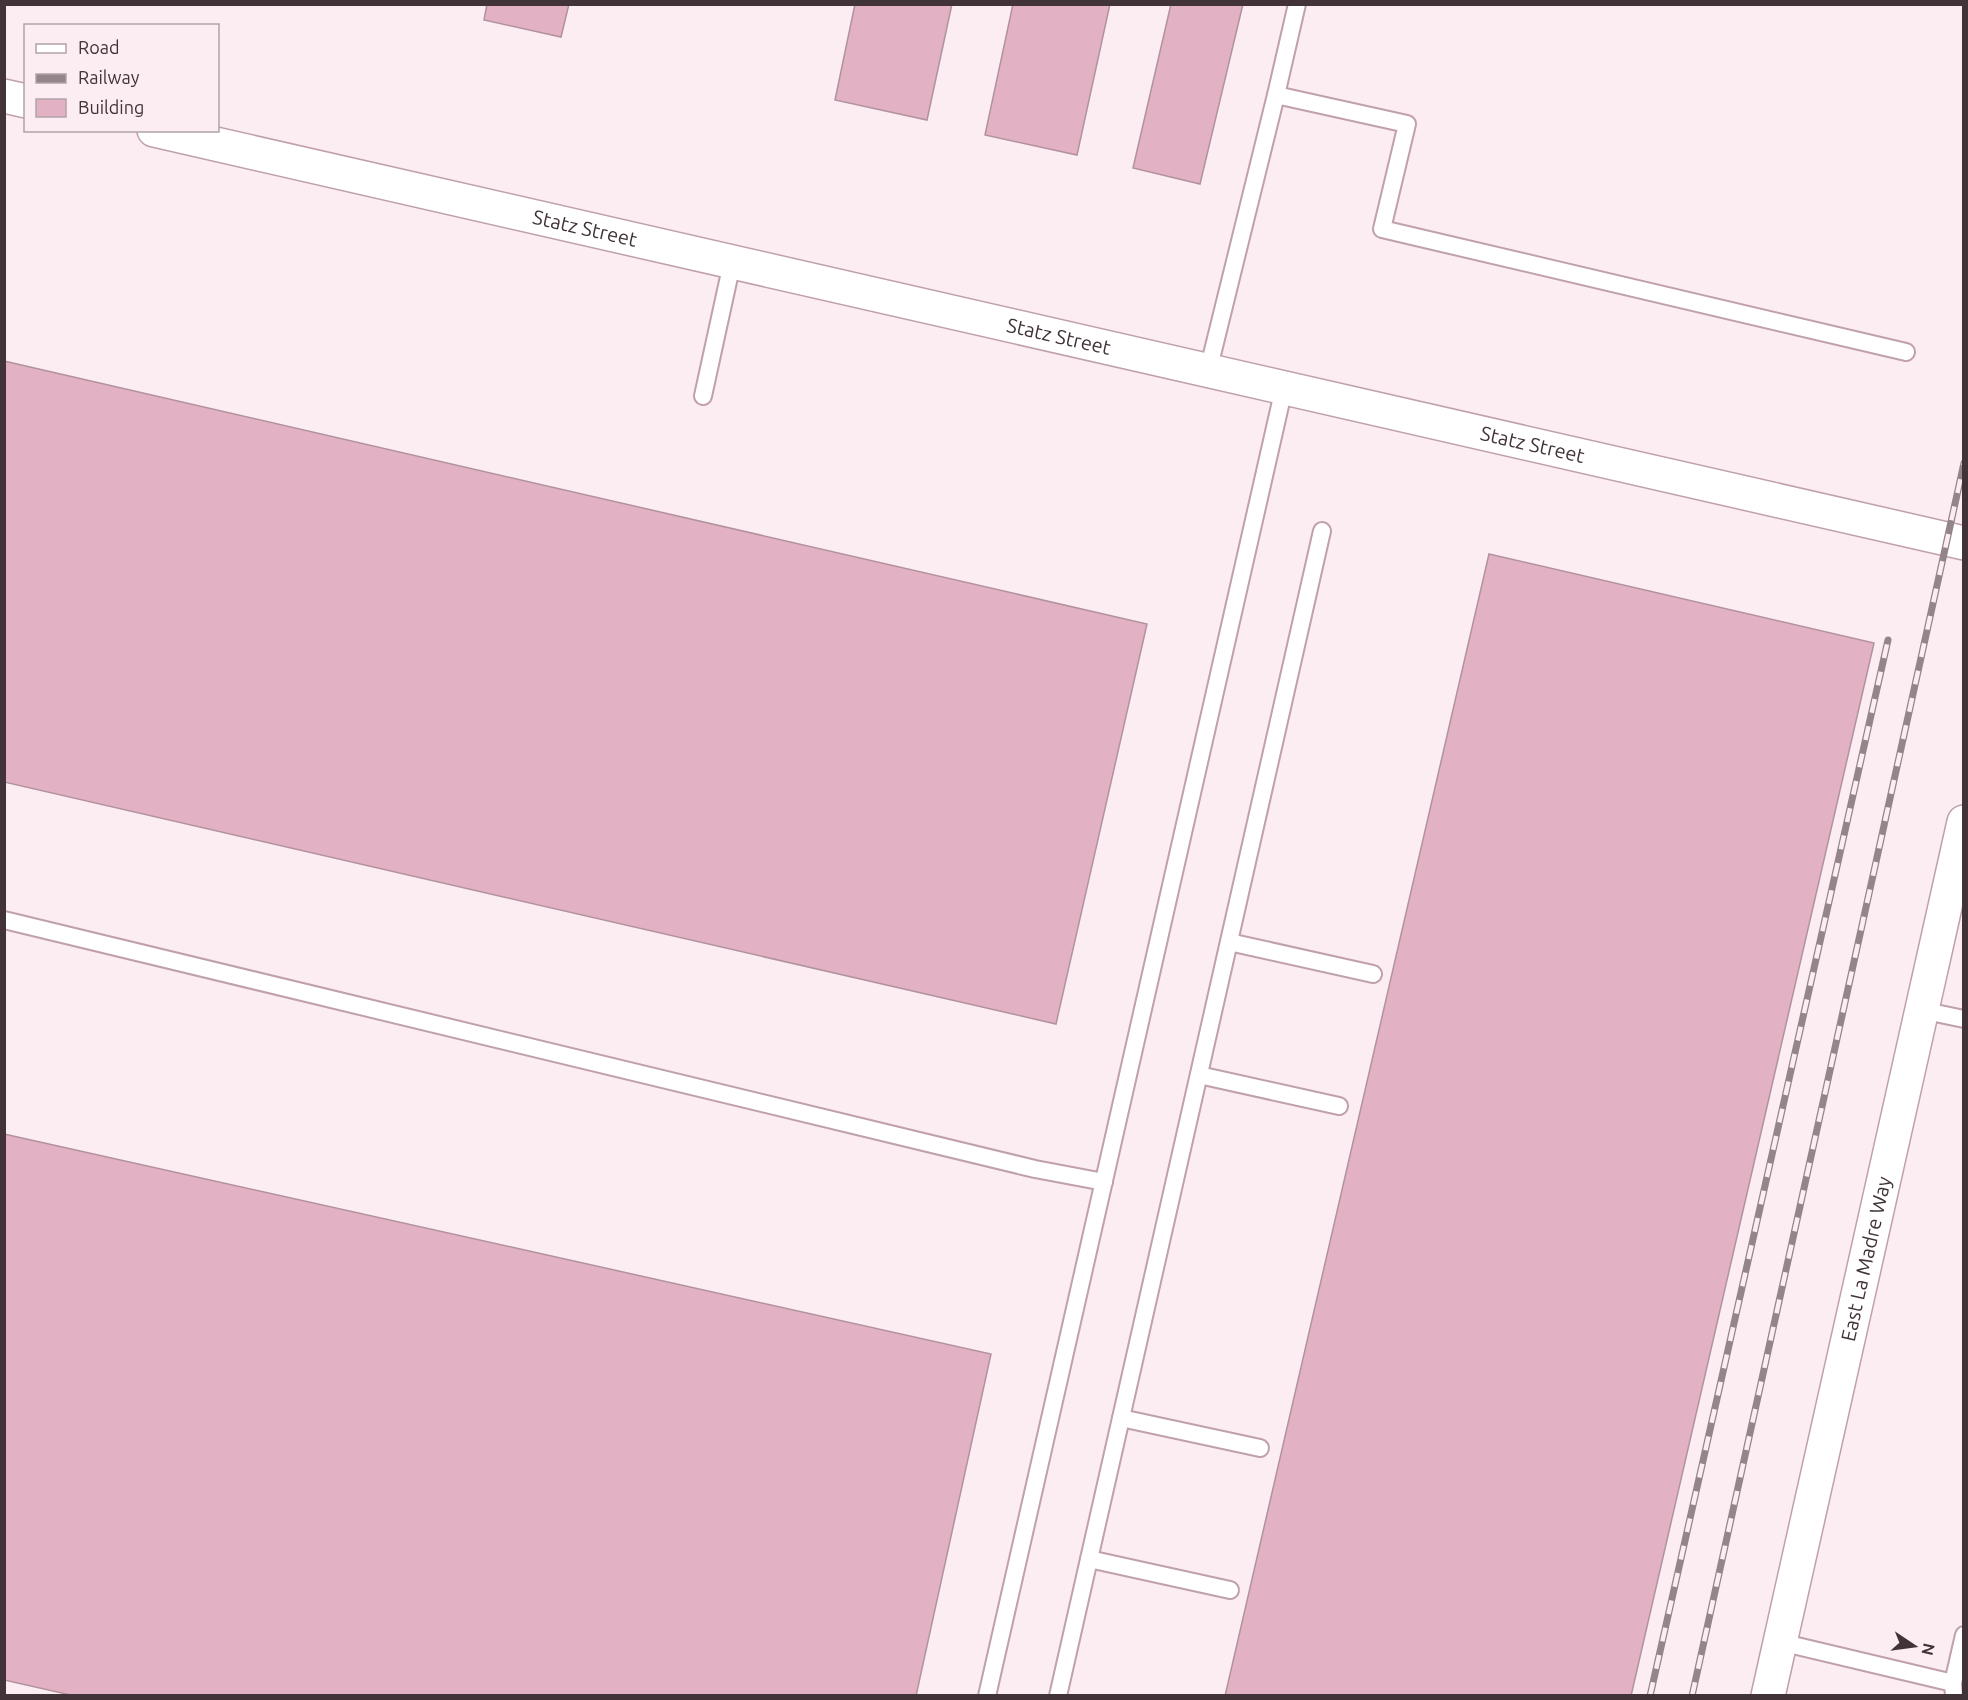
<svg xmlns="http://www.w3.org/2000/svg" width="1968" height="1700" viewBox="0 0 1968 1700" font-family="Ubuntu,sans-serif">
<style>
.building{fill:#e2b1c4;stroke:#b2929e;stroke-width:1.5}
.lines{fill:none;stroke-linecap:round;stroke-linejoin:round}
.service-casing{stroke:#c0a0ac;stroke-width:20}
.minor-casing{stroke:#c0a0ac;stroke-width:36}
.tertiary-casing{stroke:#c0a0ac;stroke-width:36}
.service{stroke:#fff;stroke-width:16}
.minor{stroke:#fff;stroke-width:33}
.tertiary{stroke:#fff;stroke-width:33}
.rail-casing{stroke:#93858a;stroke-width:7}
.rail{stroke:#fbedf2;stroke-width:4.5;stroke-dasharray:14;stroke-linecap:butt}
.labels{text-anchor:middle;stroke-width:6;stroke-linejoin:round;paint-order:stroke}
.street-label{font-size:20px;fill:#413338;stroke:#fbedf2}
</style>
<rect width="100%" height="100%" fill="#fbedf2"/>
<!-- building -->
<g class="building">
<path d="M 487,4 L 569,4 L 561,37 L 484,20 Z"/>
<path d="M 855,4 L 952,4 L 927,120 L 835,100 Z"/>
<path d="M 1013,4 L 1110,4 L 1077,155 L 985,135 Z"/>
<path d="M 1171,4 L 1243,4 L 1200,184 L 1133,168 Z"/>
<path d="M 4,361 L 1147,624 L 1056,1024 L 4,782 Z"/>
<path d="M 1489,554 L 1874,643 L 1631,1696 L 1225,1696 Z"/>
<path d="M 4,1134 L 991,1354 L 916,1696 L 75,1696 L 4,1680 Z"/>
</g>
<g class="lines">
<defs>
<g id="service">
<path d="M 1276,95 L 1297,4"/>
<path d="M 1208,371 L 1276,95 L 1407,124 L 1382,229 L 1906,352"/>
<path d="M 703,396 L 732,263"/>
<path d="M 4,920 L 1035,1169 L 1104,1182"/>
<path d="M 1229,942 L 1373,974"/>
<path d="M 1921,1010 L 1964,1019"/>
<path d="M 1199,1075 L 1339,1106"/>
<path d="M 1121,1418 L 1260,1448"/>
<path d="M 1089,1559 L 1230,1590"/>
<path d="M 1780,1642 L 1953,1683"/>
<path d="M 987,1696 L 1284,388"/>
<path d="M 1058,1696 L 1322,531"/>
<path d="M 1954,1696 L 1953,1683 L 1964,1635"/>
</g>
<g id="minor">
<path id="s1" d="M 1768,1696 L 1964,822"/>
</g>
<g id="tertiary">
<path d="M 4,96 L 26,101"/>
<path id="s2" d="M 154,130 L 1964,543"/>
</g>
</defs>
<!-- service casing -->
<use href="#service" class="service-casing"/>
<!-- minor casing -->
<use href="#minor" class="minor-casing"/>
<!-- tertiary casing -->
<use href="#tertiary" class="tertiary-casing"/>
<!-- service -->
<use href="#service" class="service"/>
<!-- minor -->
<use href="#minor" class="minor"/>
<!-- tertiary -->
<use href="#tertiary" class="tertiary"/>
<defs>
<g id="rail">
<path d="M 1650,1696 L 1888,640"/>
<path d="M 1692,1696 L 1964,463"/>
</g>
</defs>
<!-- rail casing -->
<use href="#rail" class="rail-casing"/>
<!-- rail -->
<use href="#rail" class="rail"/>
</g>
<g class="labels">
<!-- street labels -->
<g class="street-label">
<text dy="7" stroke="none"><textPath href="#s2" startOffset="442">Statz Street</textPath></text>
<text dy="7" stroke="none"><textPath href="#s2" startOffset="928">Statz Street</textPath></text>
<text dy="7" stroke="none"><textPath href="#s2" startOffset="1414">Statz Street</textPath></text>
<text dy="7" stroke="none"><textPath href="#s1" startOffset="448">East La Madre Way</textPath></text>
</g>
</g>
<!-- border -->
<rect width="1968" height="1700" fill="none" stroke="#413338" stroke-width="12"/>
<!-- legend -->
<rect x="24" y="24" width="195" height="108" fill="#fbedf2" stroke="#b1a3a8" stroke-width="1.5"/>
<rect x="36" y="44" width="30" height="9" fill="#ffffff" stroke="#b1a3a8" stroke-width="1.5"/>
<text x="78" y="54" font-size="18" fill="#413338">Road</text>
<rect x="36" y="74" width="30" height="9" fill="#93858a" stroke="#b1a3a8" stroke-width="1.5"/>
<text x="78" y="84" font-size="18" fill="#413338">Railway</text>
<rect x="36" y="99" width="30" height="18" fill="#e2b1c4" stroke="#b1a3a8" stroke-width="1.5"/>
<text x="78" y="114" font-size="18" fill="#413338">Building</text>
<!-- north arrow -->
<g transform="translate(1914 1646) rotate(103)" stroke="#fbedf2" stroke-width="4.5" paint-order="stroke">
<path d="M0-4.5L10 22L0 15L-10 22Z" fill="#413338"/>
<text y="-9" font-size="16" font-weight="bold" text-anchor="middle" fill="#413338">N</text>
</g>
</svg>
